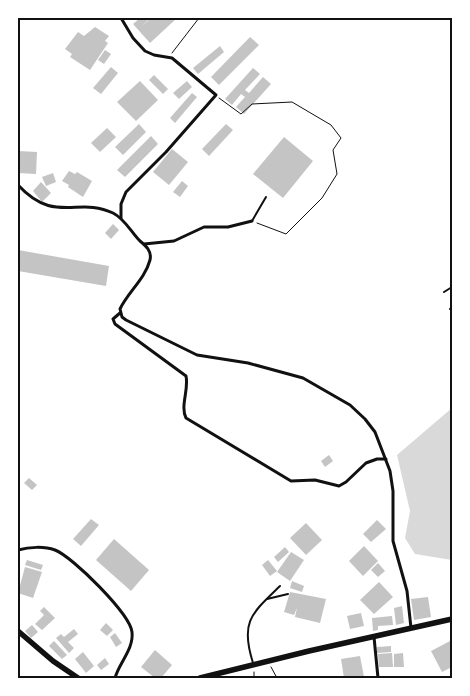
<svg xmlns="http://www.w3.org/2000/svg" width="470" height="696" viewBox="0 0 470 696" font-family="'Source Sans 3',sans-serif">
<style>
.water{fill:#d9d9d9}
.building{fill:#c4c4c4}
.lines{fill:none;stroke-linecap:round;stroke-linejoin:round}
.path{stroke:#111;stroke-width:1}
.service{stroke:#111;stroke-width:2}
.minor{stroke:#111;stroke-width:3}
.primary{stroke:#111;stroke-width:5.5}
.neatline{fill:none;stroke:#111;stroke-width:2}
</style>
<rect width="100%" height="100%" fill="#fff"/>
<!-- water -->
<path class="water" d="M 452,408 L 452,560 L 415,554 L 405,538 L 410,511 L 397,455 Z"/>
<!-- building -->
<g class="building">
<path d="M 140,18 L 150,18 L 142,26 L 151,18 L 177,18 L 150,43 L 133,24 Z"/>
<path d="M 95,27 L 109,36 L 105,41 L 108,43 L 90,70 L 70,57 L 72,54 L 65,49 L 78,32 L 84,36 Z"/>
<path d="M 250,37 L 259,45 L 219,85 L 211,77 Z"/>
<path d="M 220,46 L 224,52 L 198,74 L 193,68 Z"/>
<path d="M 105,50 L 111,54 L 104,64 L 98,60 Z"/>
<path d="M 111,67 L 118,73 L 101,94 L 93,88 Z"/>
<path d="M 253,68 L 260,74 L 245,90 L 249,93 L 263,77 L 271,84 L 244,114 L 236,107 L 245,97 L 241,94 L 232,105 L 225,99 Z"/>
<path d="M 154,75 L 168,89 L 163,94 L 149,80 Z"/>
<path d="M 140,81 L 158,100 L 136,121 L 117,102 Z"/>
<path d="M 187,81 L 192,87 L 179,99 L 173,93 Z"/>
<path d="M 192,93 L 197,97 L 175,123 L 170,118 Z"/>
<path d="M 139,124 L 146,132 L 123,155 L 115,147 Z"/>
<path d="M 226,124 L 233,130 L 209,156 L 202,149 Z"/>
<path d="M 107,128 L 116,137 L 100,152 L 91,143 Z"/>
<path d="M 151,136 L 158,144 L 125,177 L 117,170 Z"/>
<path d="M 284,137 L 313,161 L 283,198 L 253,174 Z"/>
<path d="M 172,149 L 188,162 L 169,185 L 153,172 Z"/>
<path d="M 18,151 L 37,152 L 36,174 L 18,173 Z"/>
<path d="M 69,171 L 75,174 L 77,172 L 92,181 L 83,197 L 68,187 L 69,185 L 62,181 Z"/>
<path d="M 53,173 L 56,182 L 46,186 L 42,177 Z"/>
<path d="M 182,181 L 188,186 L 180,197 L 173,192 Z"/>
<path d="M 41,182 L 51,193 L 42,202 L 33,191 Z"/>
<path d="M 113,224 L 119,230 L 111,239 L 105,233 Z"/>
<path d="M 18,250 L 109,266 L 106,286 L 18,271 Z"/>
<path d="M 329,455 L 333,461 L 325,467 L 321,461 Z"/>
<path d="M 29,478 L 37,485 L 32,490 L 24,483 Z"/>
<path d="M 91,519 L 99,525 L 81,546 L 73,539 Z"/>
<path d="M 377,520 L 386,529 L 371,542 L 363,534 Z"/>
<path d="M 306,523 L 322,540 L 306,555 L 290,538 Z"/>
<path d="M 114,539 L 149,570 L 131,591 L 96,560 Z"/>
<path d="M 364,546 L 378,561 L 363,576 L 349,561 Z"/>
<path d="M 285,547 L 289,552 L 278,562 L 274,557 Z"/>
<path d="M 291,552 L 304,560 L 290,581 L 277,572 Z"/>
<path d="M 27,560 L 43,565 L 41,570 L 25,565 Z"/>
<path d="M 268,560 L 277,571 L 270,576 L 262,565 Z"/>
<path d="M 378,563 L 385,571 L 378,577 L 371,570 Z"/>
<path d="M 25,567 L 42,572 L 33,598 L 18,593 Z"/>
<path d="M 292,581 L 304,586 L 302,592 L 290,588 Z"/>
<path d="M 379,582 L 393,597 L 374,614 L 360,600 Z"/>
<path d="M 290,592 L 326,599 L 320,623 L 295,617 L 297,608 L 294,615 L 284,612 Z"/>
<path d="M 428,597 L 431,617 L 414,620 L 411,599 Z"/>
<path d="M 402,606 L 404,623 L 396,625 L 394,608 Z"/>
<path d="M 44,607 L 55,618 L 42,630 L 35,624 L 44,615 L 40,611 Z"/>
<path d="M 361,613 L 364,626 L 350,629 L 347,616 Z"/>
<path d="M 392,616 L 393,625 L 378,626 L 378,630 L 373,631 L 372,618 Z"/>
<path d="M 106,623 L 113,630 L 107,636 L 100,630 Z"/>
<path d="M 32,625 L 38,632 L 31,638 L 25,631 Z"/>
<path d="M 74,629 L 78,634 L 68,642 L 74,648 L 69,653 L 56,638 L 61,634 L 64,637 Z"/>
<path d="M 115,633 L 122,643 L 116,647 L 110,637 Z"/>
<path d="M 452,640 L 452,667 L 442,672 L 431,651 Z"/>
<path d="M 54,641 L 67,655 L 62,659 L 49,646 Z"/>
<path d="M 391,646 L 391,652 L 377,653 L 377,647 Z"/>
<path d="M 155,650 L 172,665 L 161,678 L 155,678 L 141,667 Z"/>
<path d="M 83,652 L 94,666 L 86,673 L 75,659 Z"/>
<path d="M 392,653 L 393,667 L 379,667 L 378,654 Z"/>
<path d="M 403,653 L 404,667 L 394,667 L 394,654 Z"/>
<path d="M 360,656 L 364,677 L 344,678 L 341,659 Z"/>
<path d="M 105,658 L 109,664 L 101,670 L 97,665 Z"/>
</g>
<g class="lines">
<!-- path -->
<g class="path">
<path d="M 172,53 L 199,18"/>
<path d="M 219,98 L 241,114 L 252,104 L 292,102 L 331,125 L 341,138 L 333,150 L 337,174 L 322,198 L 286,234 L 257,223"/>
<path d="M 271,667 L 277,678"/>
<path d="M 254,672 L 254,678"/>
</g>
<!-- service -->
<g class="service">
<path d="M 252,221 L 266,197"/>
<path d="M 444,292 L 452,287"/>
<path d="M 450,309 L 452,307"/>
<path d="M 267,599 L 288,594"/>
<path d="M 253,663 C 240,622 251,614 280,586"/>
</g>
<!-- minor -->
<g class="minor">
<path d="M 121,18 L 133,38 L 145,51 L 154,55 L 172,58 L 216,95 L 166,152 L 126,192 L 121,204 L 121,218"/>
<path d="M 18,185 C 55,225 78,196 113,213 C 125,219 131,232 140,241 C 146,246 152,251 150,260 C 145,279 128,292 120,309 L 122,317 L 126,320 L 197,355 L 248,363 L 303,378 L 350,405 L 365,419 L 375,432 L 390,471 L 393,491 L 393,541 L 407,591 L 411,628"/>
<path d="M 144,244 L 174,241 L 204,227 L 228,227 L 252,221"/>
<path d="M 120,313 L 113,319 L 115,324 L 186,376 C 189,390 180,406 186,418 L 291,481 L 315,480 L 339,486 L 346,482 L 366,463 L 377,459 L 386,459"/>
<path d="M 18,550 C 29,547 44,546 55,550 C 73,557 130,614 132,632 C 134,649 119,663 115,678"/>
<path d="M 374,637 L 378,678"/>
</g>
<!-- primary -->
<g class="primary">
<path d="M 18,631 L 53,661 L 78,678"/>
<path d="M 200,678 L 309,651 L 452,619"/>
</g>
</g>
<!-- border -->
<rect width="470" height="696" fill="none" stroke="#ffffff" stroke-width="38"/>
<rect x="19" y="19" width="432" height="658" class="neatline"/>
</svg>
